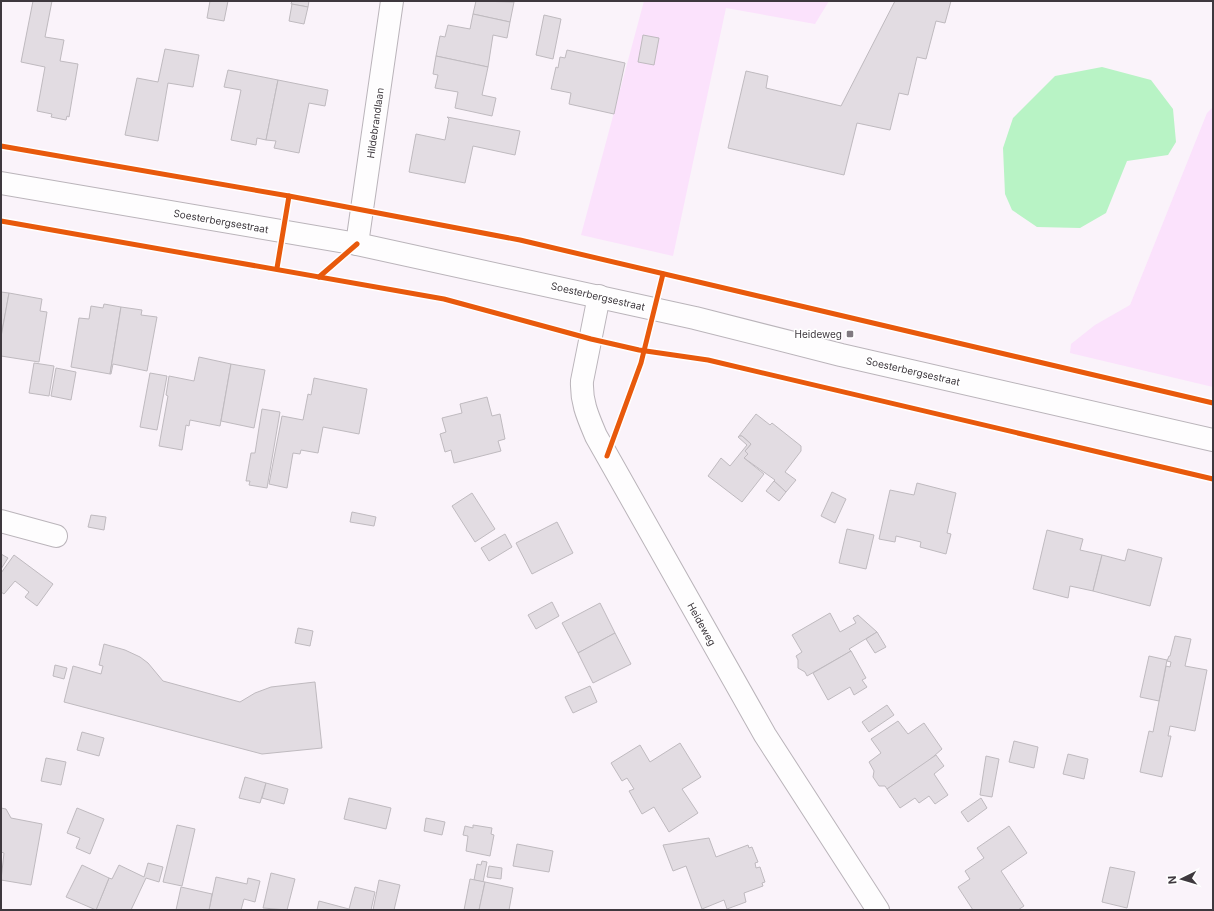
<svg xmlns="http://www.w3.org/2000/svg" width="1214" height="911" viewBox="0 0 1214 911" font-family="Inter,sans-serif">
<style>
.green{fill:#fbe2fc}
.water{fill:#b8f3c5}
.building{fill:#e2dce2;stroke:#bfbabf}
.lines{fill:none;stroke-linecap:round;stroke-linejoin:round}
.minor-casing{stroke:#bab4ba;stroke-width:24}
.major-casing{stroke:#bab4ba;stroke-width:24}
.minor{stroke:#fefdfe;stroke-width:22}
.major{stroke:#fefdfe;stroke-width:22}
.cycleway-casing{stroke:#fff;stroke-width:8}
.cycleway{stroke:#e8590c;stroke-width:5}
.poi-dot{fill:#807980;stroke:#fff;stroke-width:1.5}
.labels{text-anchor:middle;stroke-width:3;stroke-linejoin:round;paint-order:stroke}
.street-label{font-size:10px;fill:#3e383e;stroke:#fff}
.poi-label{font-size:10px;fill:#3e383e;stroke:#fff;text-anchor:end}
</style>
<rect width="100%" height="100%" fill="#faf3fa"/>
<!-- green -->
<g class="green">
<path d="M 644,1 L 829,1 L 815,24 L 726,8 L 673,256 L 581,235 Z"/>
<path d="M 1213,107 L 1213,387 L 1070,353 L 1071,344 L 1095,325 L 1130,305 L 1207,113 Z"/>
</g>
<!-- water -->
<path class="water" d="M 1102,67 L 1151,80 L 1173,109 L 1176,142 L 1168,155 L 1127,161 L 1106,213 L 1080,228 L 1037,227 L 1012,210 L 1005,194 L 1003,148 L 1013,118 L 1055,76 Z"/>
<!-- building -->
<g class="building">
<path d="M 33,1 L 52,1 L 45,37 L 64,40 L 60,61 L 78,64 L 69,117 L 67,116 L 66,120 L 51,117 L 52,114 L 37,111 L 45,67 L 21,62 Z"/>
<path d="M 210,1 L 228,1 L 224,21 L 207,18 Z"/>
<path d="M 292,1 L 309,1 L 308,7 L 291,4 Z"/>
<path d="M 476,1 L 514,2 L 510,22 L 473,14 Z"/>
<path d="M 895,1 L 951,1 L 945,23 L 936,21 L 926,59 L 917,57 L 908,95 L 899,93 L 890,130 L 857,123 L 844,175 L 728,148 L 746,71 L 768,76 L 766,88 L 841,106 Z"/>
<path d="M 292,4 L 308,7 L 304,24 L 289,21 Z"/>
<path d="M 473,14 L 510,22 L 507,38 L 493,35 L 488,67 L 436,56 L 440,36 L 445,37 L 448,25 L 470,29 Z"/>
<path d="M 544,15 L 561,19 L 553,59 L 536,55 Z"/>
<path d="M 643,35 L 659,38 L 654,65 L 638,62 Z"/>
<path d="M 165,49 L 199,55 L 193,87 L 168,83 L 158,141 L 125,135 L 137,78 L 158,82 Z"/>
<path d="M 567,50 L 625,63 L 614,114 L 569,104 L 571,93 L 551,89 L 556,67 L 558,68 L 560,57 L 565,58 Z"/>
<path d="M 436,56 L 488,67 L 482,95 L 496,98 L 492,116 L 455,108 L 458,92 L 435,88 L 438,75 L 433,74 Z"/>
<path d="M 228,70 L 278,80 L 266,140 L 257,138 L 256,145 L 231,140 L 241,90 L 224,87 Z"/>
<path d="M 278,80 L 328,90 L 325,106 L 309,103 L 299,153 L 274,148 L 276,141 L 266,140 Z"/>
<path d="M 447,117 L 520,131 L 515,155 L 473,146 L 465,183 L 409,172 L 416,134 L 445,140 L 449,119 Z"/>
<path d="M 1,292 L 9,293 L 1,337 Z"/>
<path d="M 9,293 L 42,299 L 40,311 L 47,312 L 39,362 L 1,356 L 1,337 Z"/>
<path d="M 104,304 L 121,307 L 110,374 L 71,367 L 79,318 L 89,319 L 91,306 L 103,308 Z"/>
<path d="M 121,307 L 142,310 L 141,315 L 157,317 L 147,371 L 113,364 L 111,374 L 110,374 Z"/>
<path d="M 199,357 L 231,364 L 220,426 L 190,420 L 189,426 L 186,425 L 182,450 L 159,446 L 168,396 L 166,395 L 169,376 L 194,381 Z"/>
<path d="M 34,363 L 54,366 L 49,396 L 29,393 Z"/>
<path d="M 231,364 L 265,370 L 254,428 L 221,421 Z"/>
<path d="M 56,368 L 76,372 L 71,400 L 51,396 Z"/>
<path d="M 150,373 L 167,376 L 157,430 L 140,427 Z"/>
<path d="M 314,378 L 367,389 L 359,434 L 323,427 L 318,453 L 301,450 L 300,454 L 293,453 L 287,488 L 269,484 L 282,416 L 303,420 L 308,394 L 311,395 Z"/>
<path d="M 487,397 L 492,416 L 500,414 L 505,439 L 498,441 L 501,451 L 454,463 L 451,450 L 445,452 L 440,434 L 446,432 L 442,418 L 462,413 L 460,404 Z"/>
<path d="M 262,409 L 280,412 L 267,488 L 249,485 L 250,481 L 246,481 L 251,453 L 255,453 Z"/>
<path d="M 756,414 L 770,425 L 772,423 L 801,446 L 801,451 L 785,472 L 796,480 L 786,492 L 774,481 L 775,480 L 744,458 L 748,454 L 745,451 L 751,444 L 742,436 L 739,436 Z"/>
<path d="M 739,436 L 742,436 L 751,444 L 745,451 L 748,454 L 744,458 L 764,474 L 742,502 L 708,476 L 721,458 L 730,466 L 747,445 L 738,437 Z"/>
<path d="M 774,481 L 786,492 L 779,501 L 766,491 Z"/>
<path d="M 917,483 L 956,493 L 947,533 L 951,534 L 946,554 L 920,547 L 921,542 L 896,536 L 895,542 L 879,539 L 890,490 L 914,495 Z"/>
<path d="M 832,492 L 846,499 L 835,523 L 821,516 Z"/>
<path d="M 472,493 L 495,529 L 475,542 L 452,506 Z"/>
<path d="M 352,512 L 376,517 L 374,526 L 350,522 Z"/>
<path d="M 91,515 L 106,517 L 104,530 L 88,527 Z"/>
<path d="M 557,522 L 573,553 L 532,574 L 516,543 Z"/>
<path d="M 847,529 L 874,535 L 866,569 L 839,563 Z"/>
<path d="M 1047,530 L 1083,539 L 1080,550 L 1102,555 L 1093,591 L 1070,586 L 1068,598 L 1033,589 Z"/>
<path d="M 505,534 L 512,547 L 489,561 L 481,548 Z"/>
<path d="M 1128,549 L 1162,558 L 1150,606 L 1093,591 L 1102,555 L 1125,561 Z"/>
<path d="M 1,554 L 8,558 L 1,569 Z"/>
<path d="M 14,555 L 53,584 L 37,606 L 25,597 L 29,592 L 15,581 L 4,594 L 1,592 L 1,573 Z"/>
<path d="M 552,602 L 559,616 L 536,629 L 528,615 Z"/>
<path d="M 600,603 L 615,633 L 578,653 L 562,623 Z"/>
<path d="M 830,613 L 840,632 L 856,623 L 853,618 L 858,615 L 877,632 L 849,649 L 851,651 L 807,676 L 805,672 L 798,668 L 798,660 L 796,656 L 802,652 L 792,635 Z"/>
<path d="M 298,628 L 313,631 L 310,646 L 295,643 Z"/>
<path d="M 877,632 L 886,647 L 875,653 L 866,639 Z"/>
<path d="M 615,633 L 631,664 L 593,683 L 578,653 Z"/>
<path d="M 1175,636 L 1191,639 L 1185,666 L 1207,670 L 1195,731 L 1170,726 L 1168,736 L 1171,736 L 1162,777 L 1140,772 L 1149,731 L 1153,732 L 1166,666 L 1170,667 L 1171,662 L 1167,661 L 1169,656 L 1170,656 Z"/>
<path d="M 104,644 L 125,650 L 140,657 L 148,663 L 163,681 L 240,702 L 255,693 L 271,687 L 315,682 L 322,748 L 262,754 L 64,702 L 73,666 L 101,674 L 103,666 L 99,665 Z"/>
<path d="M 851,651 L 866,678 L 862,680 L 867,687 L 854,695 L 850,687 L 828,700 L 813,673 Z"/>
<path d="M 1149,656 L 1167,660 L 1159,701 L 1140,697 Z"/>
<path d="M 55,665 L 67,668 L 64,679 L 53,676 Z"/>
<path d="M 590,686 L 597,702 L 573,713 L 565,697 Z"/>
<path d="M 887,705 L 894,715 L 869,732 L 862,722 Z"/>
<path d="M 898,721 L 908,734 L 924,723 L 942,749 L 926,763 L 887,789 L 885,786 L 879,786 L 873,777 L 874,771 L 869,762 L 881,753 L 871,739 Z"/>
<path d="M 82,732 L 104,738 L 99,756 L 77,750 Z"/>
<path d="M 1014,741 L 1038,747 L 1034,768 L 1009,762 Z"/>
<path d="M 680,743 L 701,777 L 682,789 L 698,813 L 669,832 L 654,807 L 642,814 L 629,791 L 634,789 L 627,778 L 622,781 L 611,763 L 640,745 L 650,762 Z"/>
<path d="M 1068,754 L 1088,759 L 1084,779 L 1063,774 Z"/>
<path d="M 936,755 L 944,766 L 934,774 L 948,795 L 935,804 L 929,796 L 919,803 L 915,798 L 900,808 L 887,789 Z"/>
<path d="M 986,756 L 999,759 L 992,797 L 980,795 Z"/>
<path d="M 46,758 L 66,762 L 61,785 L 41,781 Z"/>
<path d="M 245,777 L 266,783 L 260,803 L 239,798 Z"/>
<path d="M 266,783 L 288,789 L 284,804 L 262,798 Z"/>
<path d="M 349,798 L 391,808 L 386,829 L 344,819 Z"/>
<path d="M 981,798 L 987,808 L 968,822 L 961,812 Z"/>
<path d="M 1,808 L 6,809 L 11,818 L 42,824 L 31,885 L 1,880 L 4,853 L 1,852 Z"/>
<path d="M 77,808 L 104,819 L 90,854 L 76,848 L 80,838 L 67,833 Z"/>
<path d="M 426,818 L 445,822 L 442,835 L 424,831 Z"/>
<path d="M 177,825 L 195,829 L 182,886 L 163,882 Z"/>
<path d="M 473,825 L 492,828 L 491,834 L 494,835 L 490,856 L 466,851 L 468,836 L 463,835 L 465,826 L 473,828 Z"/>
<path d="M 1009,826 L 1027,853 L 1001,871 L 1024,906 L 1018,910 L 973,910 L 958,887 L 970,879 L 965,871 L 984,858 L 977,848 Z"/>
<path d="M 709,838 L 716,857 L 748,845 L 749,848 L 752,847 L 758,862 L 755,863 L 756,868 L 760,867 L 765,882 L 762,883 L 763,886 L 744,893 L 746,902 L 727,909 L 724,900 L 702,909 L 686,866 L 673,871 L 663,845 Z"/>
<path d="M 517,844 L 553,851 L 549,872 L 513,866 Z"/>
<path d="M 482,861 L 487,862 L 483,882 L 474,880 L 477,864 L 481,865 Z"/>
<path d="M 148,863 L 163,867 L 159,882 L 146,878 L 131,910 L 96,910 L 109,878 L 112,879 L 119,865 L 144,877 Z"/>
<path d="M 82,865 L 109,878 L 96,910 L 66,897 Z"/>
<path d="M 489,866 L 502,868 L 501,879 L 487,877 Z"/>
<path d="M 1110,867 L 1135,872 L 1127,908 L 1102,902 Z"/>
<path d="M 271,873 L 295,879 L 287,910 L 263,908 Z"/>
<path d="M 216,877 L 247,884 L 248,878 L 260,881 L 255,902 L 244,899 L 241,910 L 209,910 Z"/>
<path d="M 470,879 L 485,882 L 479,910 L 464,910 Z"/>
<path d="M 379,880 L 400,885 L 394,910 L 373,910 Z"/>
<path d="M 485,882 L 513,888 L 509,910 L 479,910 Z"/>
<path d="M 181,887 L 212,894 L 209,910 L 176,910 Z"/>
<path d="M 355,887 L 375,892 L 371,910 L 317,910 L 319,901 L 349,909 Z"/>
</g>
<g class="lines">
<defs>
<g id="minor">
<path d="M 357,244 L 392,1"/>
<path d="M 599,296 L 582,381 C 581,402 588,417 596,436 L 765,735 L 878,910"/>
<path d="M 1,521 L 56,536"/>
</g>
<path id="major" d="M 1,183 L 357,244 L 695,318 L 841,355 L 1213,440"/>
</defs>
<!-- minor casing -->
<use href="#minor" class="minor-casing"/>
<!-- major casing -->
<use href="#major" class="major-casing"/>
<!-- minor -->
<use href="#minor" class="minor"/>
<!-- major -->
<use href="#major" class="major"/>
<defs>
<g id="cycleway">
<path d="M 1,146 L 289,196 L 520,240 L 1213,403"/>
<path d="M 1,221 L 444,299 L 591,339 L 639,350 L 708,360 L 1213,479"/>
<path d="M 277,268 L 289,196"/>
<path d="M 319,277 L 357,244"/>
<path d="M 607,456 L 641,363 L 663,274"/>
</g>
</defs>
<!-- cycleway casing -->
<use href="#cycleway" class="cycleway-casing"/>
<!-- cycleway -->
<use href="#cycleway" class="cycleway"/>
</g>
<!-- markers -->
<rect class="poi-dot" x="846" y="330" width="8" height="8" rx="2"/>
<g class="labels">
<!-- street labels -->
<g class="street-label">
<text transform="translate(375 123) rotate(-82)" y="4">Hildebrandlaan</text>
<text transform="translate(221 221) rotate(10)" y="4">Soesterbergsestraat</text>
<text transform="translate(598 296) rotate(13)" y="4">Soesterbergsestraat</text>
<text transform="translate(913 371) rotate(13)" y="4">Soesterbergsestraat</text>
<text transform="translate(702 624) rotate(61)" y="4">Heideweg</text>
</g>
<!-- poi labels -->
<g class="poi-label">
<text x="842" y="338">Heideweg</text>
</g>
</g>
<!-- border -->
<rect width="1214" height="911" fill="none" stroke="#3e383e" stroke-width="4"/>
<!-- north arrow -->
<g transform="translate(1182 879) rotate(265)" stroke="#ffffff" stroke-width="3" paint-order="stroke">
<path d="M0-3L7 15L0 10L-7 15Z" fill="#3e383e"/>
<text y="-6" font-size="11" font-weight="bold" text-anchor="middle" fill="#3e383e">N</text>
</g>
</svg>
